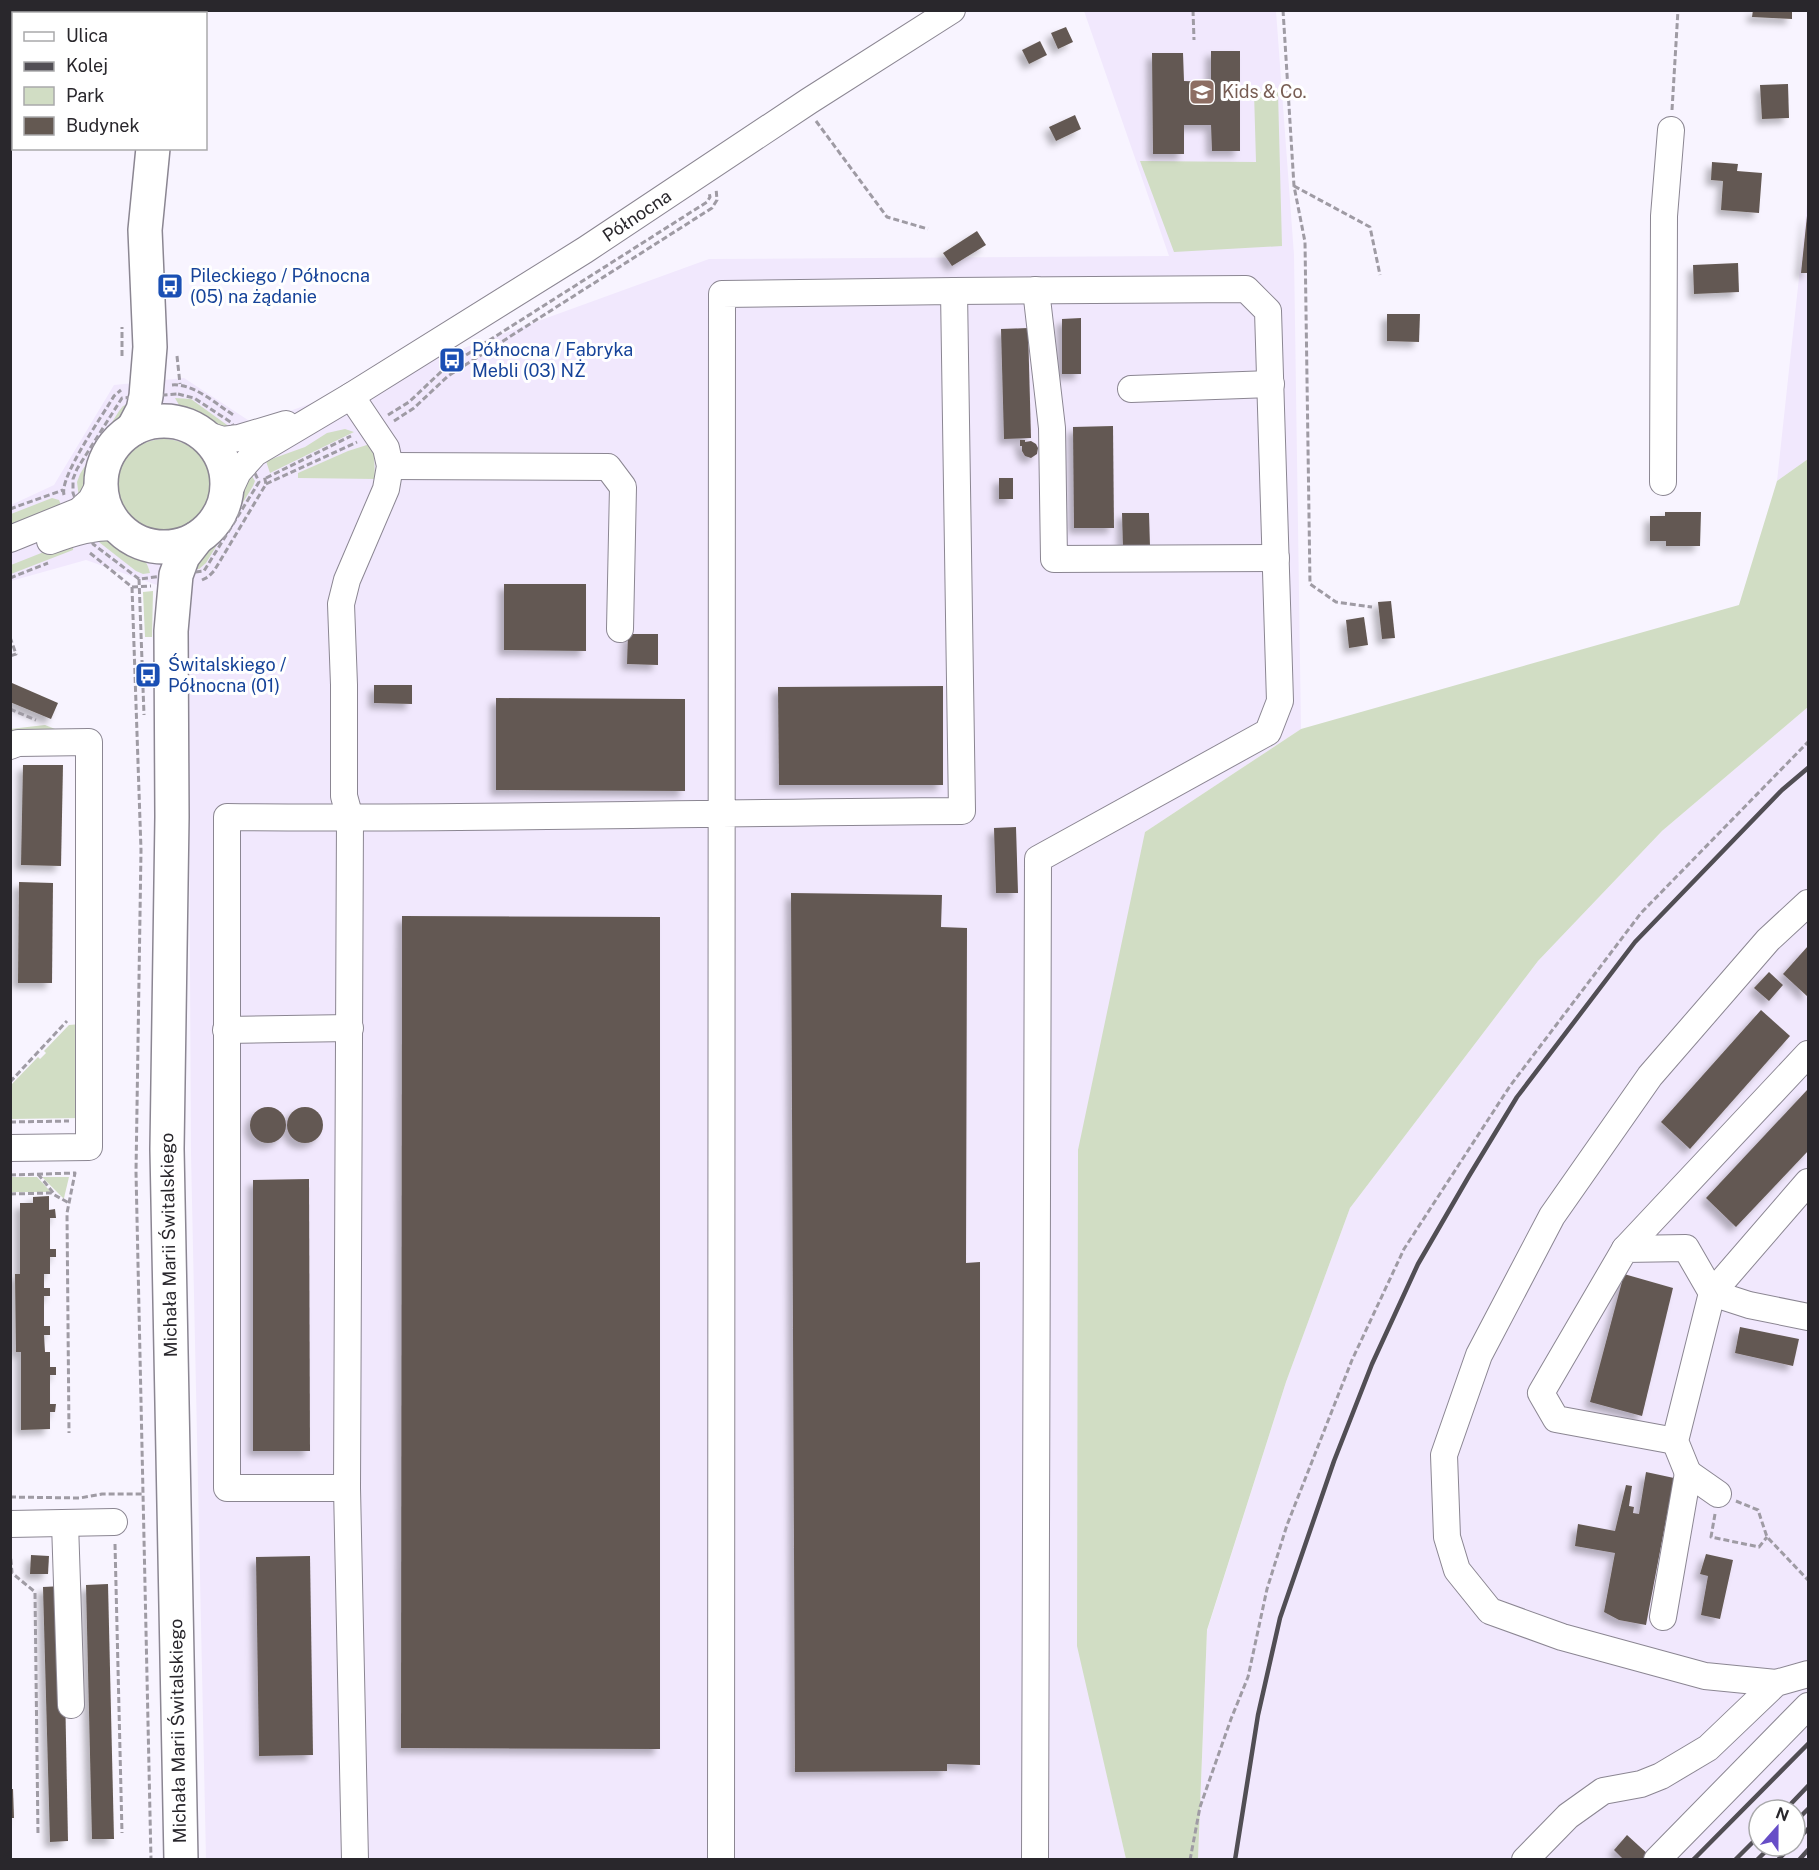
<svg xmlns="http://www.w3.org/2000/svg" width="1819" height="1870" viewBox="0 0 1819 1870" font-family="'Public Sans',sans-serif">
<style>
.built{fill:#f1e8fd;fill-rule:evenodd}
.green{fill:#d1ddc4}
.building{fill:#645952;filter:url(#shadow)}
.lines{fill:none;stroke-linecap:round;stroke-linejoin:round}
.minor-casing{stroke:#8b8692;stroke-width:28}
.major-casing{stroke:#8b8692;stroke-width:36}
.path{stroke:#9f9ba4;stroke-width:3;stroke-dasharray:6 3;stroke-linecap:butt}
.minor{stroke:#fff;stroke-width:26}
.major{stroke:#fff;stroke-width:33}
.rail{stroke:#514e54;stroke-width:4.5}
.labels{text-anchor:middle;stroke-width:6;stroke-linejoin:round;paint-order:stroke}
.education-label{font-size:18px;fill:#785e54;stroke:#fff;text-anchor:start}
.street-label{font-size:18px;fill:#29272c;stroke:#fff}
.transit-label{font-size:18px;fill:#164399;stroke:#fff;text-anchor:start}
</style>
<defs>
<filter id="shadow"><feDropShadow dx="-5.5" dy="5.5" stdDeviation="3" flood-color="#0004"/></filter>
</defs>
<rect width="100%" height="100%" fill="#f8f4ff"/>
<!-- built -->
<g class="built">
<path d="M 1084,11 L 1276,11 L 1294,255 L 1301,729 L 1145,832 L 1078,1646 L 1126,1859 L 206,1859 L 191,1154 L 188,596 L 86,560 L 11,581 L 11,505 L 54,485 L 114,385 L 184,378 L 254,424 L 709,259 L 1169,256 Z"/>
<path d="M 1808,194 L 1808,459 L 1777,481 Z"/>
<path d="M 1808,707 L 1808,1859 L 1198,1860 L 1207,1631 L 1286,1382 L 1350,1208 L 1538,961 L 1662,831 ZM 1759,1810 L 1795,1810 L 1795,1846 L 1759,1846 Z"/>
</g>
<!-- green -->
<g class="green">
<path d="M 1254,92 L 1278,92 L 1282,246 L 1174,252 L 1140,161 L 1256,162 Z"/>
<path d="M 175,398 L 191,399 L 234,430 L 209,429 L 183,412 Z"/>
<path d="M 130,403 L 120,430 L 103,451 L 94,481 L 79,498 L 77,482 L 80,474 L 119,411 L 123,406 Z"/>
<path d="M 345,429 L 354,432 L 270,473 L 266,461 L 305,447 L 327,433 Z"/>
<circle cx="164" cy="486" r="47"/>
<path d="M 370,444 L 374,453 L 375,479 L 298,478 L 298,473 L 348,451 Z"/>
<path d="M 1808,459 L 1808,707 L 1662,831 L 1538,961 L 1350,1208 L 1286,1382 L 1207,1630 L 1198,1859 L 1126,1859 L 1077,1646 L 1078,1150 L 1145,832 L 1301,729 L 1739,605 L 1777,481 Z"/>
<path d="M 249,471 L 255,481 L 253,486 L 206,563 L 199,569 L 186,570 L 224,524 Z"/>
<path d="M 52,498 L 59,500 L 63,510 L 11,525 L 11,514 Z"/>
<path d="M 116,537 C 133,545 145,554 150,573 L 143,574 L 136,571 L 95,539 Z"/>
<path d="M 74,540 L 73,550 L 11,574 L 11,565 Z"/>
<path d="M 153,591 L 152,637 L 145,637 L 143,592 Z"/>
<path d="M 45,725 L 78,738 L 11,743 L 10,729 Z"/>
<path d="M 81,1024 L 80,1118 L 11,1119 L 10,1086 L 38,1057 L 40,1059 L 46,1053 L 44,1051 L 69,1025 Z"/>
<path d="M 11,1177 L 37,1177 L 51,1192 L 11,1192 Z"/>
<path d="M 42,1177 L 69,1177 L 64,1198 L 63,1198 Z"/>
</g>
<!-- building -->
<g class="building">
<path d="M 1753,10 L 1792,10 L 1792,19 L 1752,17 Z"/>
<path d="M 1066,27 L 1073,42 L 1058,49 L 1051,33 Z"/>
<path d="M 1040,41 L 1047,55 L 1029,64 L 1022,50 Z"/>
<path d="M 1211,51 L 1240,51 L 1240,151 L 1212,151 L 1211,125 L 1184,125 L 1184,154 L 1153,154 L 1152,53 L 1183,53 L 1184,81 L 1211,82 Z"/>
<path d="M 1788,84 L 1789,118 L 1762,119 L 1760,85 Z"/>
<path d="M 1075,115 L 1081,129 L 1056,141 L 1049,127 Z"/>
<path d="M 1712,162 L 1738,164 L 1737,171 L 1762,173 L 1759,213 L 1721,210 L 1723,181 L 1711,180 Z"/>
<path d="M 1807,216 L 1808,216 L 1808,273 L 1801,273 Z"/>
<path d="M 977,231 L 986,245 L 952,266 L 943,253 Z"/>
<path d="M 1738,263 L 1739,292 L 1694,294 L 1693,265 Z"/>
<path d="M 1387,314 L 1420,314 L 1419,342 L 1387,341 Z"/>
<path d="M 1081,318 L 1081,374 L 1062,374 L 1062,319 Z"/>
<path d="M 1028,328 L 1031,438 L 1004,439 L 1001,329 Z"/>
<path d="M 1113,426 L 1114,528 L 1074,528 L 1073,427 Z"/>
<path d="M 1020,440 L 1025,440 L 1025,442 L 1031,441 L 1036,444 L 1038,448 L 1037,454 L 1031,458 L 1025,456 L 1022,451 L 1022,446 L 1020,446 Z"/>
<rect x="999" y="478" width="14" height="21"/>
<path d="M 1665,512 L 1701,512 L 1700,546 L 1666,546 L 1666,541 L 1650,541 L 1650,516 L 1665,516 Z"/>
<path d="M 1122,513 L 1149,513 L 1150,547 L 1123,548 Z"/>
<path d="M 504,584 L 586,584 L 586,651 L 504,650 Z"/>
<path d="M 1391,601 L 1395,638 L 1382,639 L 1378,602 Z"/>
<path d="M 1364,617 L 1368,645 L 1349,648 L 1346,620 Z"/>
<path d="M 628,634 L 658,634 L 658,665 L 627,664 Z"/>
<path d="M 12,683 L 58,703 L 51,719 L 10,702 Z"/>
<path d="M 374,685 L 412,685 L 412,704 L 374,703 Z"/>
<path d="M 943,686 L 943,785 L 779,785 L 778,687 Z"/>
<path d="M 496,698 L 685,699 L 685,791 L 496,790 Z"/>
<path d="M 23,765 L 63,765 L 61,866 L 21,865 Z"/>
<path d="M 1016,827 L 1018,893 L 996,893 L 994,828 Z"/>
<path d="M 19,882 L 53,883 L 52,983 L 18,983 Z"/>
<path d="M 791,893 L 942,895 L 941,927 L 967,928 L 966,1263 L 980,1262 L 980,1765 L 947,1764 L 947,1771 L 795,1772 Z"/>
<path d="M 402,916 L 660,917 L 660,1749 L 401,1748 Z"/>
<path d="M 1808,946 L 1808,997 L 1783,974 Z"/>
<path d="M 1769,972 L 1783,985 L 1769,1001 L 1754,988 Z"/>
<path d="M 1761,1010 L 1790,1036 L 1690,1149 L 1661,1122 Z"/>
<path d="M 1808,1089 L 1808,1151 L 1736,1227 L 1706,1198 Z"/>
<circle cx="305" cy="1125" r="18"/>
<circle cx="268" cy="1125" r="18"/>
<path d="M 309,1179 L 310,1451 L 253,1451 L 253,1180 Z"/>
<path d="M 49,1196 L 49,1210 L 55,1209 L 56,1218 L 50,1218 L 50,1249 L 56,1249 L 56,1257 L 50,1257 L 50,1274 L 44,1274 L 44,1288 L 50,1288 L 50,1296 L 44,1296 L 44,1326 L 50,1326 L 50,1335 L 44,1335 L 45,1352 L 50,1352 L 50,1367 L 56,1367 L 56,1375 L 50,1375 L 50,1404 L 56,1404 L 55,1412 L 50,1412 L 50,1429 L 21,1430 L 21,1352 L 16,1352 L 15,1274 L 20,1274 L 20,1203 L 33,1203 L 33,1197 Z"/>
<path d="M 1624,1274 L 1673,1288 L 1642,1416 L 1590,1402 Z"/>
<path d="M 1740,1327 L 1799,1339 L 1793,1366 L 1735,1353 Z"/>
<path d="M 1646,1472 L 1674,1478 L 1646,1625 L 1619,1620 L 1604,1612 L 1615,1553 L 1575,1546 L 1578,1524 L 1615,1531 L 1626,1485 L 1632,1486 L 1629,1506 L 1634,1507 L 1633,1513 L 1639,1514 Z"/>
<path d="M 1706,1554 L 1733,1560 L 1720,1619 L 1701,1615 L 1708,1576 L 1700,1574 Z"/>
<path d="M 31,1555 L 49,1556 L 48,1574 L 30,1574 Z"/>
<path d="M 310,1556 L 313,1755 L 259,1756 L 256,1557 Z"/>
<path d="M 108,1584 L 114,1839 L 92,1839 L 86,1585 Z"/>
<path d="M 63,1586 L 68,1841 L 50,1842 L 43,1587 Z"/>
<path d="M 10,1789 L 13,1789 L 14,1818 L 10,1818 Z"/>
<path d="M 1627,1835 L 1650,1856 L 1646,1860 L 1624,1860 L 1614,1850 Z"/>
</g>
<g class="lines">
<defs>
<g id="minor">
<path d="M 1036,290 L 1052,428 L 1054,559 L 1276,558"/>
<path d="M 954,291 L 1246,289 L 1268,311 L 1280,701 L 1268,732 L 1038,859 L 1035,1860"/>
<path d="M 1131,389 L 1271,384"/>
<path d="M 351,396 L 386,448 L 390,466 L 386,489 L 347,580 L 341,604 L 344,685 L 344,796 L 350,818 L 347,1488 L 355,1860"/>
<path d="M 201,433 L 223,440 L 239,438 L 286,424"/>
<path d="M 390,466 L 608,467 L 623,487 L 620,629"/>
<path d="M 1663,482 L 1664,216 L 1671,130"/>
<path d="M 226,498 L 238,472 L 255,453 L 351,396 L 585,250 L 809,101 L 952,10"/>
<path d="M 10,539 L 79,511 L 91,500 L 102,479"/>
<path d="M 50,541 C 74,532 94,526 119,527"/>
<path d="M 10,746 L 18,743 L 89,742 L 89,1147 L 10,1148"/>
<path d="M 226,1030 L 350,1028"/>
<path d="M 1625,1249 L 1808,1054"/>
<path d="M 1675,1441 L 1556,1419 L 1541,1393 L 1625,1249 L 1686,1248 L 1712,1293 L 1749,1305 L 1808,1317"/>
<path d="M 1688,1473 L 1675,1441 L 1712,1293 L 1808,1182"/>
<path d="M 347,1488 L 227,1488 L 227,817 C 472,820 717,812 962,811 L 954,291 L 722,294 L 721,1860"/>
<path d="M 65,1523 L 71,1705"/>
<path d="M 10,1524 L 114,1522"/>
<path d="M 1663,1617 L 1688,1473 L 1718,1494"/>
<path d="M 1776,1683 L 1705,1676 L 1562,1637 L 1490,1611 L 1457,1570 L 1447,1537 L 1444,1455 L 1479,1355 L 1552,1216 L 1650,1076 L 1768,940 L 1808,903"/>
<path d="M 1525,1860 L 1568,1816 L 1603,1791 L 1641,1784 L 1661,1776 L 1708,1748 L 1776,1683 L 1808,1674"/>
<path d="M 1657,1860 L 1808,1706"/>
</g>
<g id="major">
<path d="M 188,14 L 189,10"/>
<circle cx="164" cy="484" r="63"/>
<path d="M 133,429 L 143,410 L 146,396 L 150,347 L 145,230 L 153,148"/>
<path d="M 181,1860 L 167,1149 L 172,817 L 171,631 L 176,575 L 183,556 L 197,538"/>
</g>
</defs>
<!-- minor casing -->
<use href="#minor" class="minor-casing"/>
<!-- major casing -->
<use href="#major" class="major-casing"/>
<!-- path -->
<g class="path">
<path d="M 1193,10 L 1194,40"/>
<path d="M 1283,10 L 1294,186 L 1305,242 L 1310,584 L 1336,602 L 1372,607"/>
<path d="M 1672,110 L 1678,10"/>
<path d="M 816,121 L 887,217 L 928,229"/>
<path d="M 1294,186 L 1370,227 L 1380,275"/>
<path d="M 122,356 L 122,327"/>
<path d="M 177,356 L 180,384"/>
<path d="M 172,385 C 194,383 217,405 235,416"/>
<path d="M 178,394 L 194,398 L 232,423 L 259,482 L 204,571 L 139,579 L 93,544 L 73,493 L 73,479 L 77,469 L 122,398 Z"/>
<path d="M 388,415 L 409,402 L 444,369 L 707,202 L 710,197 L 709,192"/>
<path d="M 394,421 L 414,408 L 448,376 L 712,208 L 717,200 L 716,188"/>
<path d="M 266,478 L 351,436"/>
<path d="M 266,484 L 357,442"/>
<path d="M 64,495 C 59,477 103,415 114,396 L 121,390"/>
<path d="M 10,509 L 63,490"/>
<path d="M 90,553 L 132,587 L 141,850 L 136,1172 L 151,1860"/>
<path d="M 10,578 L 48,563"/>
<path d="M 139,579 L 144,715"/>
<path d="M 202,580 L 208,577 L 214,571 L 266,484 L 264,475"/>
<path d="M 132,587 L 151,586"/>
<path d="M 10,637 L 16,654 L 10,656"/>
<path d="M 10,709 L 36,720"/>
<path d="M 10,1082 L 67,1021"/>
<path d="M 10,1122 L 69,1121"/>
<path d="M 38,1174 L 55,1195"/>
<path d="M 10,1175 L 75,1173 L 67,1213 L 69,1433"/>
<path d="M 10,1194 L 51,1193 L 69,1203"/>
<path d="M 10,1497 L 80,1498 L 102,1494 L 142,1494"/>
<path d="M 1736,1501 L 1758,1510 L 1767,1537 L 1808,1580"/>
<path d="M 1715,1514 L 1711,1537 L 1759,1547 L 1767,1537"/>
<path d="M 115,1544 L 122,1833"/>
<path d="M 10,1550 L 12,1573 L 35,1592 L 38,1835"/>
<path d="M 1190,1860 L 1200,1807 L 1231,1719 L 1248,1677 L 1267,1589 L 1287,1525 L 1352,1360 L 1404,1249 L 1510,1086 L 1641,913 L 1808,742"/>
</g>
<!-- minor -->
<use href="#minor" class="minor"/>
<!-- major -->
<use href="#major" class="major"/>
<!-- rail -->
<g class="rail">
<path d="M 1785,1810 L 1808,1786"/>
<path d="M 1795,1822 L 1808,1809"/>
<path d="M 1795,1842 L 1808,1829"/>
<path d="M 1235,1860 L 1258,1715 L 1280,1618 L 1334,1461 L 1372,1364 L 1418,1264 L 1469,1176 L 1517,1097 L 1635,942 L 1782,790 L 1808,768"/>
<path d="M 1693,1860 L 1808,1744"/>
<path d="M 1735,1860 L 1759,1836"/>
<path d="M 1757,1860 L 1771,1846"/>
<path d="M 1778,1860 L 1791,1846"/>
<path d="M 1799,1860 L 1808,1850"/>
</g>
</g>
<!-- icons -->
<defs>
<symbol id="school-square" viewBox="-11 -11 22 22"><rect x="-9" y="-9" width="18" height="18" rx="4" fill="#8d6e63" stroke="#fff"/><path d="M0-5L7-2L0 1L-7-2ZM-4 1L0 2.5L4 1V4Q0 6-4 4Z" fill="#fff"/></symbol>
<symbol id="bus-square" viewBox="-11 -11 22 22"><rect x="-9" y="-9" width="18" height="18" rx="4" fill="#1a4fb4" stroke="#fff"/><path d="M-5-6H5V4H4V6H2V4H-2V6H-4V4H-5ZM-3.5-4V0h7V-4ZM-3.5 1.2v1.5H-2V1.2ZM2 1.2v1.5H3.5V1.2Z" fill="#fff"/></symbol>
</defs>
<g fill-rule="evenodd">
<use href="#school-square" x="1187" y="77" width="30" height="30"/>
<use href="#bus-square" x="155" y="271" width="30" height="30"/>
<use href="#bus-square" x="437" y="345" width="30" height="30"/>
<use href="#bus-square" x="133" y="660" width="30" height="30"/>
</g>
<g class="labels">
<!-- education labels -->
<g class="education-label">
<text x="1222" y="98">Kids &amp; Co.</text>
</g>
<!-- street labels -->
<g class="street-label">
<text transform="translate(637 216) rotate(-34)" y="6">Północna</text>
<text transform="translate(169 1245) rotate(-91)" y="6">Michała Marii Świtalskiego</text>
<text transform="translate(178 1731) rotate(-91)" y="6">Michała Marii Świtalskiego</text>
</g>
<!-- transit labels -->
<g class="transit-label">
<text x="190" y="282">Pileckiego / Północna<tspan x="190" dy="21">(05) na żądanie</tspan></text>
<text x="472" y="356">Północna / Fabryka<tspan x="472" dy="21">Mebli (03) NŻ</tspan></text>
<text x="168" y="671">Świtalskiego /<tspan x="168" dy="21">Północna (01)</tspan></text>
</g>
</g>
<!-- border -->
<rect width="1819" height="1870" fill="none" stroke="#29272c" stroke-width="24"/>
<!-- legend -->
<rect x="12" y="12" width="195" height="138" fill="#ffffff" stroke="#a9a9ab" stroke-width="1.5"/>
<rect x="24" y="32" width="30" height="9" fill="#ffffff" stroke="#a9a9ab" stroke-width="1.5"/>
<text x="66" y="42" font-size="18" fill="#29272c">Ulica</text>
<rect x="24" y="62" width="30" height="9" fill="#514e54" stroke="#a9a9ab" stroke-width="1.5"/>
<text x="66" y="72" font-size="18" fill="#29272c">Kolej</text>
<rect x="24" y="87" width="30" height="18" fill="#d1ddc4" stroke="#a9a9ab" stroke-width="1.5"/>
<text x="66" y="102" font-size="18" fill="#29272c">Park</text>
<rect x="24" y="117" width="30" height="18" fill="#645952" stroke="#a9a9ab" stroke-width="1.5"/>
<text x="66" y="132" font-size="18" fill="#29272c">Budynek</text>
<!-- north arrow -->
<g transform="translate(1777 1828) rotate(21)"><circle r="28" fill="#ffffff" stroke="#a9a9ab" stroke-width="1.5"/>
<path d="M0-4.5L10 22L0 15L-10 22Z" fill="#674ec7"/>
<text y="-9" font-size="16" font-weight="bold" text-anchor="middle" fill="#29272c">N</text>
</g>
</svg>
